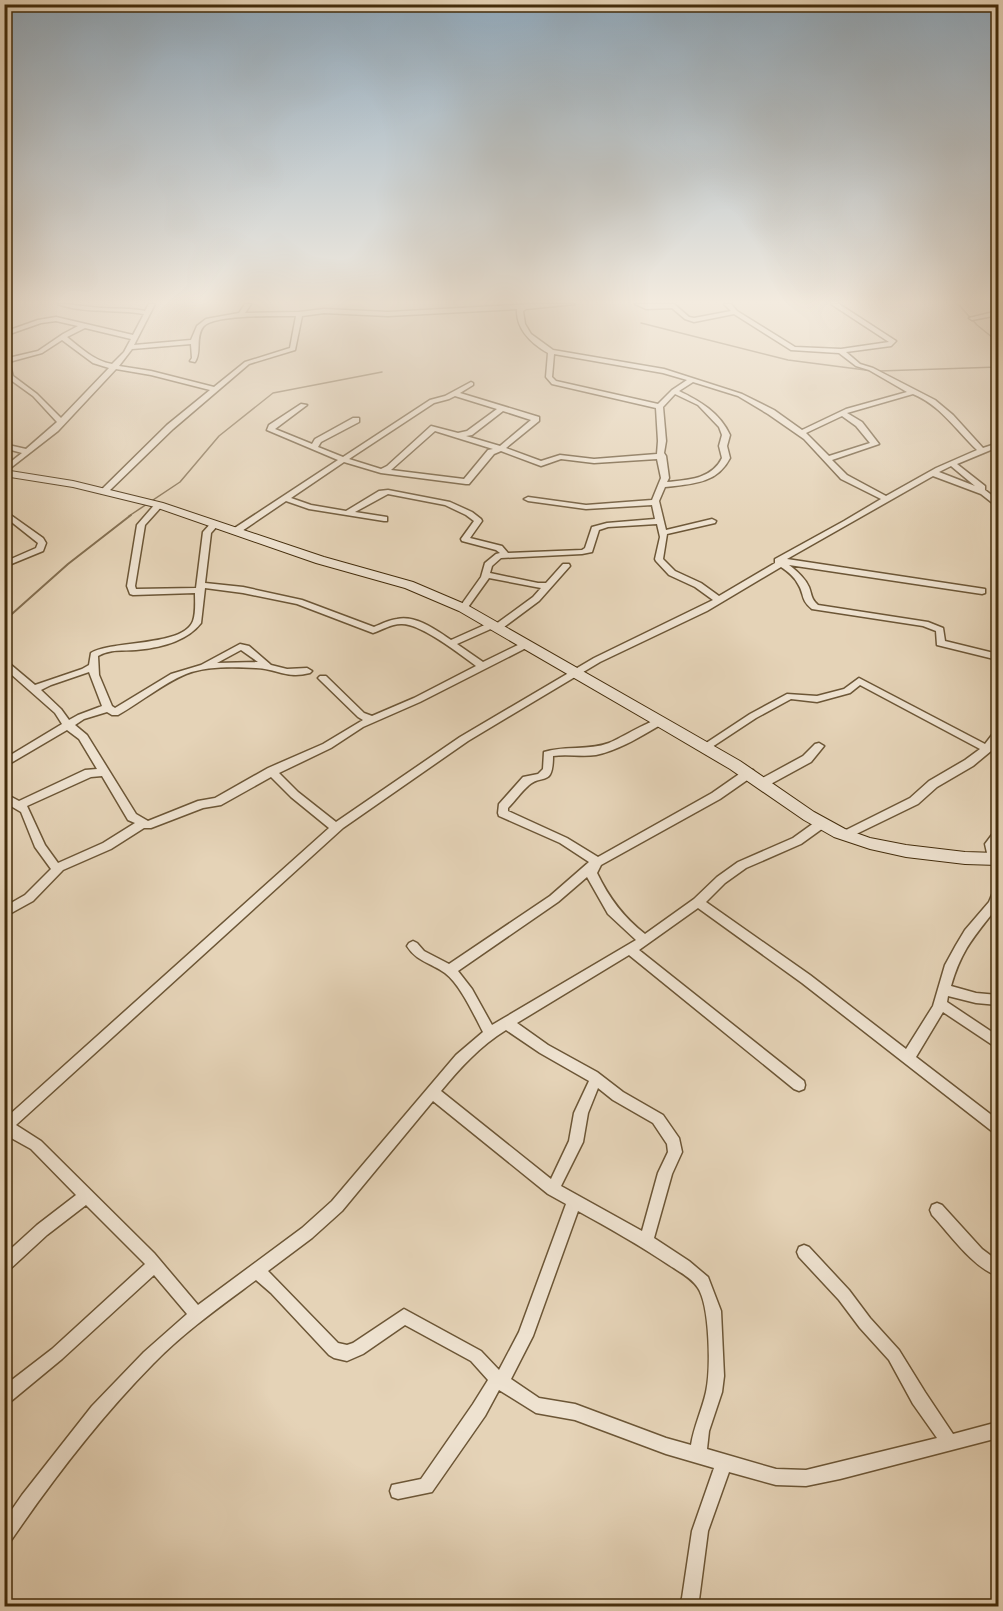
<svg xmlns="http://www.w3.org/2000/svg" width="1003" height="1611" viewBox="0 0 1003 1611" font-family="Vollkorn,serif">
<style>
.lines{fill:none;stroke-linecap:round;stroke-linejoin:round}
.stream-far1{stroke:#836e4f;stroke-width:1.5}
.stream{stroke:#836e4f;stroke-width:2}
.street-casing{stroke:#6c5636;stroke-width:3}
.secondary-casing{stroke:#432c0b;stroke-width:2}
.street{fill:#eee2d0;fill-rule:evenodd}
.secondary{fill:#eee2d0;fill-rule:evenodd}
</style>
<rect width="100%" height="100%" fill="#e5d3b7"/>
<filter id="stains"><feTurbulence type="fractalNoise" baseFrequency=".00333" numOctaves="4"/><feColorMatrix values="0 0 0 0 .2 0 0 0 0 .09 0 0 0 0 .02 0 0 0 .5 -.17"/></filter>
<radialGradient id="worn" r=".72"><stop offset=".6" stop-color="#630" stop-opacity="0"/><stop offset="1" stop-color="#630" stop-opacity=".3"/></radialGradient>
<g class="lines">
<!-- stream-far1 -->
<g class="stream-far1">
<path d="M 958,304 L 977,325 L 998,342"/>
<path d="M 641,323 L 788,360 L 873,371"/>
<path d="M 879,371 L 998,367"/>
<path d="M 129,516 L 180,482 L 219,436 L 273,393 L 382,372"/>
</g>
<!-- stream -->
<path class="stream" d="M 4,621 L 68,564 L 131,515"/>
<defs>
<g id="street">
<path d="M 58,304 C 73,304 87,307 102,308 C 117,309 131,308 145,311 L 149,304 L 155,304 L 134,345 L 191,340 L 197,326 L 206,319 L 239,313 L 245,304 L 251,304 L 245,313 L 299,312 L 324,309 L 388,312 L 535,304 L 575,304 L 526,309 L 523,311 L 525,324 L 531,334 L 553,350 L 664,369 L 742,394 L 774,410 L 802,430 L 846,409 L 907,392 L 869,370 L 856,366 L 839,353 L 791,350 L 734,314 L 694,322 L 685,319 L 672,308 L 646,309 L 635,304 L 674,304 L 689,317 L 694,318 L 731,311 L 724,304 L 731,304 L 737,311 L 795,347 L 841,349 L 889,342 L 831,304 L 839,304 L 896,341 L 891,346 L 846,352 L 860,364 L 873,368 L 935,400 L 953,415 L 983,448 L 998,443 L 998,447 L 957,464 L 985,486 L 985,490 L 998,500 L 998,505 L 995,505 L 981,494 L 933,476 L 787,559 L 985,589 L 985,593 L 982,594 L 789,565 C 797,571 805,578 809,587 C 812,595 811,599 818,605 L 928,622 L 943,628 L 945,641 L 998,654 L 998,660 L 937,645 L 936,631 L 923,626 L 812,609 C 800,599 805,595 798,584 C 794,576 787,571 781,567 L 707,611 L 600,662 L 468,741 L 343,828 L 16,1125 L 41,1141 L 154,1253 L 198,1305 L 302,1228 L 332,1201 L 456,1055 L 483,1032 C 474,1015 460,984 445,973 C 431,963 416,961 407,946 L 409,943 L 413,941 L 417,943 L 424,951 L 449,964 L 550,896 L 589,862 L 560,843 L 499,816 L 498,813 L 499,804 L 523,777 L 538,774 L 543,769 L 544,752 C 566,745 588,751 609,743 C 622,738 654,717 664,719 L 666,721 L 664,723 C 643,735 620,750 596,755 C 582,757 567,754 553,756 C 553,788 542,773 528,786 C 521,792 515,801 508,808 L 508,811 L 567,838 L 598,857 L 712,793 L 745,770 L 753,770 L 754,773 L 753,776 L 720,799 L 601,865 L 597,873 C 609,898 623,917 645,934 L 694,899 L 717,877 L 738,862 L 793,838 L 818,820 L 826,820 L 827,823 L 826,826 L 801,844 L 746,868 L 725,883 L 706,902 L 810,975 L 906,1049 L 933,1006 L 945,965 L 956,945 L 965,930 L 989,902 L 994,890 L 998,889 L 998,906 C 975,936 962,948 951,986 L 976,993 L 998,995 L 998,1005 L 976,1003 L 948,996 L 947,1002 L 998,1036 L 998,1047 L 994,1046 L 943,1012 L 916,1057 L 998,1120 L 998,1134 L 993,1132 L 802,983 L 698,908 L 639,950 L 804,1081 L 805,1085 L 804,1089 L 799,1091 L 794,1089 L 629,955 L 517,1023 L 548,1045 L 597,1072 L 623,1092 L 663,1115 L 679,1138 L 682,1152 L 672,1174 L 654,1238 L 689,1261 L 708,1277 L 721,1311 L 724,1376 L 722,1392 L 709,1431 L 707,1449 L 776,1469 L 806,1470 L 937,1438 L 913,1404 L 889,1360 L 860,1328 L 839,1300 L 799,1257 L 797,1252 L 799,1247 L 804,1245 L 809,1247 L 849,1290 L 870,1318 L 899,1350 L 925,1392 L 953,1434 L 998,1422 L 998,1438 L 840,1479 L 806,1486 L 776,1485 L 729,1472 L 708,1531 L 699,1600 L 696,1606 L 678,1606 L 682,1598 L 692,1531 L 714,1468 L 666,1454 L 575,1420 L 536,1413 L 499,1390 L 485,1416 L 432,1492 L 398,1499 L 392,1497 L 390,1491 L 392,1485 L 421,1479 L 473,1404 L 488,1380 L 471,1361 L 405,1325 L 363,1354 L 347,1361 L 334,1358 L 329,1355 L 271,1293 L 256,1280 C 221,1306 184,1332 153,1364 C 100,1418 53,1479 10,1542 L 4,1544 L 4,1521 L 22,1495 L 92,1406 L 144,1352 L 187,1314 L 154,1275 L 62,1359 L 10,1402 L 4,1404 L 4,1386 L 52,1349 L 145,1264 L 86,1205 L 47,1235 L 9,1270 L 4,1272 L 4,1255 L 37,1225 L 76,1195 L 31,1149 L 4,1134 L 4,1115 L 8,1116 L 329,828 L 291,797 L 271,777 L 221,805 L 203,808 L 151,828 L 144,828 L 111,849 L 63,870 L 33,901 L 4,917 L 4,907 L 25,895 L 51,869 L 35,847 L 21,812 L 4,802 L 4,793 L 19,801 L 85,770 L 97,769 L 79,739 L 67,730 L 4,767 L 4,759 L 62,724 L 55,713 L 4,668 L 4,659 L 35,685 L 82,669 L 89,665 L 91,653 C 112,640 183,647 193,621 C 196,613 195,601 195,593 L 133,595 L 130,594 L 127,586 L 137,525 L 156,503 L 159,503 L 163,505 L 145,525 L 135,586 L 136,589 L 196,588 L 203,532 L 212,522 L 215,522 L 219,524 L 211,533 L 205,583 L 243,587 L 302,600 L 374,627 C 381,624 389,620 397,619 C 416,615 436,630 451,640 L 489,623 L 492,622 L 496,624 L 533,597 L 541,588 L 489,578 L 466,610 L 460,610 L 459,608 L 481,577 L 485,563 L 496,554 L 500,553 L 496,550 L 462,541 L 461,539 L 474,521 L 466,515 L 445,505 L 388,494 L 355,512 L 387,517 L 387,521 L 384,521 L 309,509 L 286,501 L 239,533 L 233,533 L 233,529 L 338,460 L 267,430 L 269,425 L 301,404 L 307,405 L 275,429 L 312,444 L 315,439 L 353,418 L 359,418 L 359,422 L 321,442 L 318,447 L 343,457 L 430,400 L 445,396 L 471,382 L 473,383 L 473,385 L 460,393 L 539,417 L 539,421 L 506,448 L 541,461 L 560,455 L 594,459 L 657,454 L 658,441 L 656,408 L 552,384 L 546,377 L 548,353 C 531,343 516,329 517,309 L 388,316 L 324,313 L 302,316 L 295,350 L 249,364 L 173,429 L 107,493 L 101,493 L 100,491 L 167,425 L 210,390 L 151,375 L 116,369 L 58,431 L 4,473 L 4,467 L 22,453 L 4,448 L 4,444 L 26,449 L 57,422 L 33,396 L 8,378 L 4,370 L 4,359 L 38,351 L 63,334 L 78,326 L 56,321 L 41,323 L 4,336 L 4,332 L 38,320 L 56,317 L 133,335 L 144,314 C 116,309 85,314 58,304 ZM 296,316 L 290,348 L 245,362 L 214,387 L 151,371 L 119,366 L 132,349 L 191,344 L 192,358 L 190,361 L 195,362 C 202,352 195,338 203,327 C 213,314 278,316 296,316 ZM 85,328 L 131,339 L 124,352 L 112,364 C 94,361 81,348 67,337 ZM 62,340 L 93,363 L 109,368 L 61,418 L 37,394 L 13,376 L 9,362 L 42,353 ZM 554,354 L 663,373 L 687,380 L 672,390 L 658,404 L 556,381 L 552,377 ZM 693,382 L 738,396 L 768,414 L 804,439 L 841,479 L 881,499 L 844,521 L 775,559 L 775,563 L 719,596 L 701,583 L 675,571 L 663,559 L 667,534 L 715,523 L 716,521 L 712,519 L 666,530 L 659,501 L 665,487 C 691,484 717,484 730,458 L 727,446 L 730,435 C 720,413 700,401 679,391 ZM 675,394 L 698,405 L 719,427 L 722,435 L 719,446 L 722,458 C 712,479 688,480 667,482 L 669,478 L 666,456 L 664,453 L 666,441 L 663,407 ZM 913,394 C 940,405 956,430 977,450 L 936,468 L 886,496 L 847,475 L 832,460 L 879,444 L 862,422 L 847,413 ZM 455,396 L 497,409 L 467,431 L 458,433 L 431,426 L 387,466 L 381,469 L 349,459 L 434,403 L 449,399 ZM 503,411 L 531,420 L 500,446 L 466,436 L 472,435 ZM 842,416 L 856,426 L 870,443 L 829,456 L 806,433 ZM 435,431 L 493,449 L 488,450 L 464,479 L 391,470 ZM 501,451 L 541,466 L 561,459 L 594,463 L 657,459 L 661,478 L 652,500 L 586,505 L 528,497 L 524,499 L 528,501 L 586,509 L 652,505 L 655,519 L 607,523 L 592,527 L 585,548 L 582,550 L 508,553 L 502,546 L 470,538 L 482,521 L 481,519 L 472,512 L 450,502 L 388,490 L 379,491 L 346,511 L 311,505 L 291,498 L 344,462 L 381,473 L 466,484 L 469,484 L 494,454 ZM 951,466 L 975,486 L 939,472 ZM 657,524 L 660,537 L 655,559 L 656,561 L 669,575 L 695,587 L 713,600 L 594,658 L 460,737 L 336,822 L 298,792 L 279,773 L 331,748 L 363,727 L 420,702 L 530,646 L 532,644 L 530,642 L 524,642 L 483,662 L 457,644 L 493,628 L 497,631 L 500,630 L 539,601 L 570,566 L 569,564 L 563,564 L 546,583 L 538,583 L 490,573 L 492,566 L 501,558 L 582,554 L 592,552 L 599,530 L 608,527 ZM 205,588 L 243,593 L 297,604 L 373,633 C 382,630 391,624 401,624 C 420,623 460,654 476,666 L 414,698 L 372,716 L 364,713 L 326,676 L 320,676 L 318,678 L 320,680 L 358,717 L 363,720 L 323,744 L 268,768 L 215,798 L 198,801 L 148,821 L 136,814 L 87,735 L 75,725 L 84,719 L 107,712 L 112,715 L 118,715 C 141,702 162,684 186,674 C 207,666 234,667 256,668 C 278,669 286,679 310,673 L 312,671 L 307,668 L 287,669 L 271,665 L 249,646 L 240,644 L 201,665 L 171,674 L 115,708 L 112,706 L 99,675 L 98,656 C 110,649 123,651 136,650 C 159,648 186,642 201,623 ZM 241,650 L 258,662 L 217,663 ZM 89,672 L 102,706 L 78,715 L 69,720 L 61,709 L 41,690 L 51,685 ZM 102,776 L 128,820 L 135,823 L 103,843 L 58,863 L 45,845 L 27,806 L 91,777 ZM 587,877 L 608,914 L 636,940 L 492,1025 L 472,989 L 458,971 L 558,902 ZM 506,1030 L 540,1053 L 589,1081 L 574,1113 L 569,1141 L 551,1179 L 441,1091 C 460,1068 480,1046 506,1030 ZM 598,1088 L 613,1100 L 653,1123 L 667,1144 L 668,1152 L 658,1173 L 642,1231 L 561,1186 L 583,1142 L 588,1113 ZM 433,1101 L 548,1194 L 566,1204 L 519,1332 L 499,1370 L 481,1351 L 404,1309 L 353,1343 L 347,1345 L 338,1343 L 268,1271 L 312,1238 L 342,1211 ZM 578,1211 C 609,1228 639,1245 669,1265 C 678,1271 692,1278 698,1288 C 710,1306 711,1370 706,1392 C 702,1410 694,1426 691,1445 L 666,1438 L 575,1404 L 539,1398 L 511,1379 L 533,1336 Z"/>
<path d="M 998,311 L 998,315 L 972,320 L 969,318 Z"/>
<path d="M 5,511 L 43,538 L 46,543 L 43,551 L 4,567 L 4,562 L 36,548 L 38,543 L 4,516 Z"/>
<path d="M 859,678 L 985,744 L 995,731 L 998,730 L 998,740 L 991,751 L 973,766 L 937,787 L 918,804 L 846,839 L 842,838 L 841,835 L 842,832 L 910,798 L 929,781 L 965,760 L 980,749 L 860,685 L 850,693 L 817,702 L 791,699 L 756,718 L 709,749 L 705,750 L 700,747 L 750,714 L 787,694 L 817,696 L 844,689 Z"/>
<path d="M 819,743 L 824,746 L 811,762 L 767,786 L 759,786 L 758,783 L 759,780 L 803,756 L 815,744 Z"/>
<path d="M 998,831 L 998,842 L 996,845 L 998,859 L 997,862 L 989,862 L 985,844 L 994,832 Z"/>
<path d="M 937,1203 L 942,1205 L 982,1249 L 998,1261 L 998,1276 C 973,1268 950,1234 932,1215 L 930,1210 L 932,1205 Z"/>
</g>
<path id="secondary" d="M 4,470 L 73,481 L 163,503 L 324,557 L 413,582 L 467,605 L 672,722 L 740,761 L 814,812 L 845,829 L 870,838 L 906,845 L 965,852 L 998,853 L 998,865 L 965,864 L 906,857 L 870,849 L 834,837 L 804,820 L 730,769 L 662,729 L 459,611 L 405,588 L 316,563 L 155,507 L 73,487 L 4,476 Z"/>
</defs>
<!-- street casing -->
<use href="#street" class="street-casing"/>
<!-- secondary casing -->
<use href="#secondary" class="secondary-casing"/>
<!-- street -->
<use href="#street" class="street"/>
<!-- secondary -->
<use href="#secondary" class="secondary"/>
</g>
<!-- sky -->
<linearGradient id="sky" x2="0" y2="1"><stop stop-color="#91aabd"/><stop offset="0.57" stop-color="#f3ebdf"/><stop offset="1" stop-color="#f3ebdf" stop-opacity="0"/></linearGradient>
<rect width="1003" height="530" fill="url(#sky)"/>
<!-- margin -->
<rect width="1003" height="1611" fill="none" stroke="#e5d3b7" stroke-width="24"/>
<rect x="6" y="6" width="991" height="1599" fill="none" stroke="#432c0b" stroke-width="3"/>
<rect x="12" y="12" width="979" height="1587" fill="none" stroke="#432c0b" stroke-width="1.5"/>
<rect width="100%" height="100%" filter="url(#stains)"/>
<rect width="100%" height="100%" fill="url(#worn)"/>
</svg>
